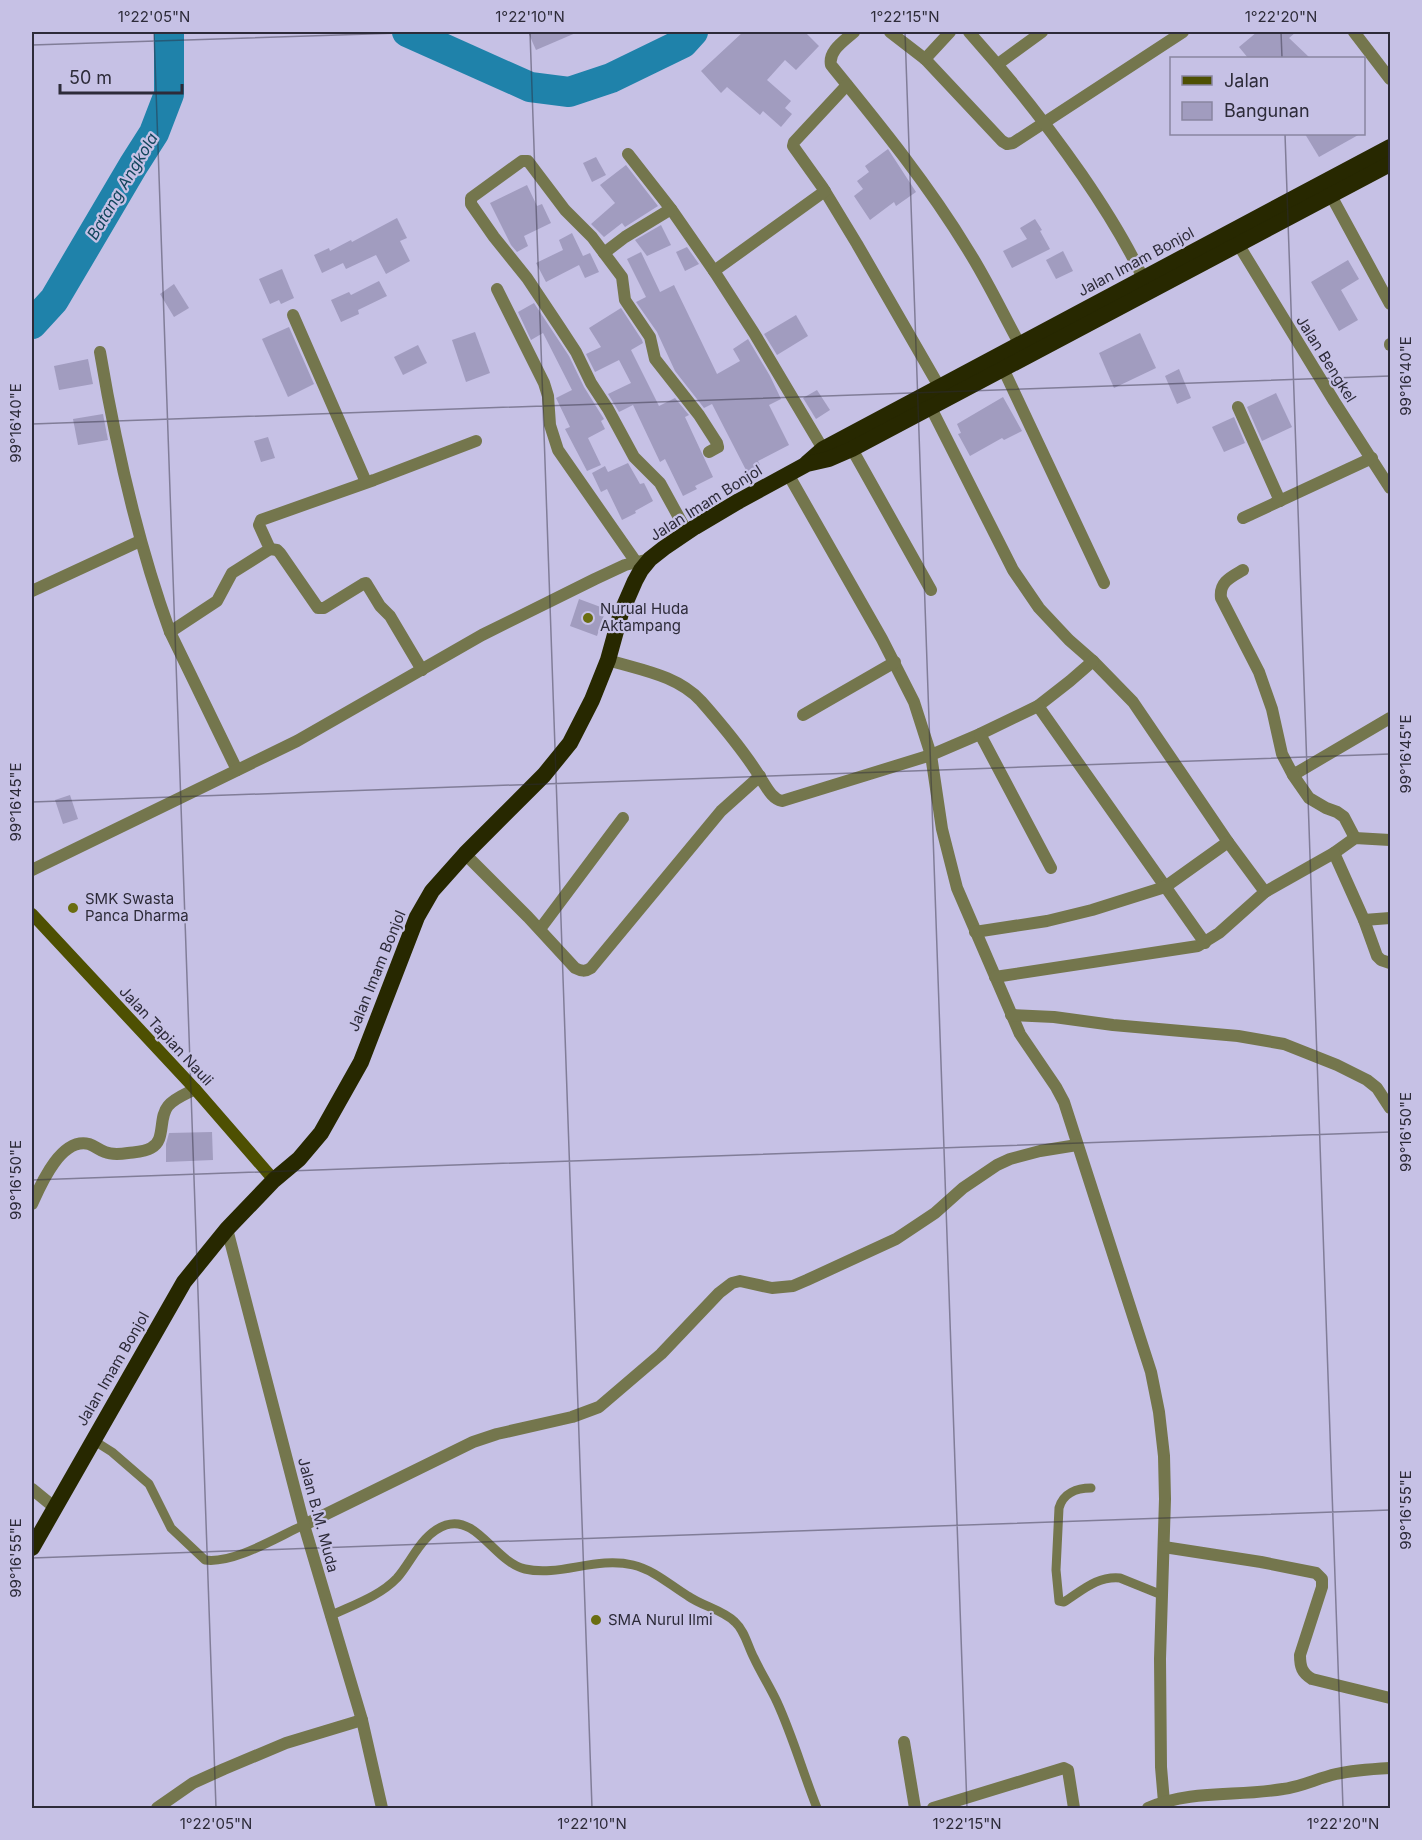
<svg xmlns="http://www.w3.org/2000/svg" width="1422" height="1840" viewBox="0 0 1422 1840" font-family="Inter,sans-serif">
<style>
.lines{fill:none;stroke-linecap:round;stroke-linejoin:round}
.river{stroke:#1f82aa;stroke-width:30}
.building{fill:#a19cbf}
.service{stroke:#74764d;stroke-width:9}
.minor{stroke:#74764d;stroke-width:12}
.tertiary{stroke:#74764d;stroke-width:12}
.secondary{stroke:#4e5002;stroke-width:12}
.trunk{stroke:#272800;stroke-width:16}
.ticks{fill:none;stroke:#2d2b39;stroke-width:1.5;stroke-opacity:0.45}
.poi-dot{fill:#6a6d10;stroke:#c6c1e5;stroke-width:2}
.labels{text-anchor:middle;stroke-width:4.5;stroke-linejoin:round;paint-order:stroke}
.street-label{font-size:15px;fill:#2d2b39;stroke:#c6c1e5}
.poi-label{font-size:15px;fill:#2d2b39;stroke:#c6c1e5;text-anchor:start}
.water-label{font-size:16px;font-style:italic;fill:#13465d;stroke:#c6c1e5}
.neatline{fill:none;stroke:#2d2b39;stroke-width:2}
.ticks-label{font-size:15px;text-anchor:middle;fill:#2d2b39}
</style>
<rect width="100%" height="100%" fill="#c6c1e5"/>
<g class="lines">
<!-- river -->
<g class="river">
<path d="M 407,32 L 530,87 L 569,92 L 611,78 L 683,43 L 693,32"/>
<path d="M 32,324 L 54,300 L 133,166 L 154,133 L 169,94 L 169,32"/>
</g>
</g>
<!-- building -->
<g class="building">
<path d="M 528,32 L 578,32 L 536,50 Z"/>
<path d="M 743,32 L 805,32 L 819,46 L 796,70 L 785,60 L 767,80 L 791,101 L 785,108 L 792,114 L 781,127 L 763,111 L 760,115 L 727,87 L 721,93 L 701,71 Z"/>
<path d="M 1257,32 L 1296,32 L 1289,38 L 1310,58 L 1248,58 L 1239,47 Z"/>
<path d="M 1305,134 L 1360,134 L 1319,157 Z"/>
<path d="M 888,149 L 916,192 L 896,206 L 894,202 L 870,220 L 854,196 L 863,189 L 857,181 L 869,172 L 865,166 Z"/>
<path d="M 596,157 L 606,175 L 592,182 L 583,163 Z"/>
<path d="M 626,165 L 658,206 L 625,227 L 622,223 L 604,237 L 591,224 L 615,203 L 600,185 Z"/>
<path d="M 527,185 L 537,206 L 542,204 L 551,223 L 524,236 L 528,246 L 517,252 L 511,245 L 490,203 Z"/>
<path d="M 397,218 L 407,238 L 400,241 L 410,261 L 386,274 L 376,255 L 346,269 L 343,263 L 322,273 L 314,255 L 329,248 L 330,251 L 351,240 L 352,242 Z"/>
<path d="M 1035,219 L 1042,230 L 1040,231 L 1050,249 L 1012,268 L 1003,251 L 1027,239 L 1020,228 Z"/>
<path d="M 661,225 L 671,245 L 647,256 L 635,240 Z"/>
<path d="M 572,233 L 583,256 L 590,253 L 599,272 L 585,278 L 579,265 L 546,282 L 536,263 L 563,250 L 559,240 Z"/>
<path d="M 687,247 L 699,264 L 685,271 L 676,252 Z"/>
<path d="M 1063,251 L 1073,271 L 1056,279 L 1046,260 Z"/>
<path d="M 641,252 L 660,292 L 674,285 L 717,374 L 740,361 L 733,349 L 748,339 L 770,376 L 781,399 L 769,405 L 789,445 L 758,461 L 760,465 L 747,472 L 712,404 L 704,408 L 675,371 L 657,332 L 636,302 L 646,297 L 627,259 Z"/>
<path d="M 1348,260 L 1359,279 L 1341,290 L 1358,320 L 1339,331 L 1311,282 Z"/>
<path d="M 282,269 L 294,298 L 281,304 L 279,300 L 270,304 L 259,279 Z"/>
<path d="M 379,281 L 387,296 L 358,310 L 359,314 L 341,322 L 331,300 L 349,292 L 351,295 Z"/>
<path d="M 174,284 L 189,308 L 174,317 L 160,294 Z"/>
<path d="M 534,303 L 569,356 L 584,387 L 604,419 L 601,421 L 605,429 L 588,438 L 601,465 L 587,471 L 565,429 L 570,427 L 557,400 L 556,398 L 572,390 L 543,333 L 531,340 L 518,312 Z"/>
<path d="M 621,308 L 642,340 L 643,343 L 631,350 L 659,406 L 675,398 L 689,415 L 685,417 L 713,477 L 695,486 L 697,489 L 683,496 L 665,459 L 660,462 L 633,405 L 619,412 L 608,394 L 631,383 L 619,360 L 595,372 L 586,354 L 601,347 L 589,328 Z"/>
<path d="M 796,315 L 808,336 L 777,355 L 764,334 Z"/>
<path d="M 289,327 L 314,384 L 288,397 L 262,339 Z"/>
<path d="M 475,332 L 490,373 L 466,382 L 452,340 Z"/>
<path d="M 1140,333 L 1156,368 L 1114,388 L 1099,353 Z"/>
<path d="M 418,345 L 427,363 L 403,375 L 394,357 Z"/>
<path d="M 88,359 L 93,384 L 59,390 L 54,366 Z"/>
<path d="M 1179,369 L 1191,398 L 1177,404 L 1165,376 Z"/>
<path d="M 817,390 L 830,410 L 816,419 L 803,398 Z"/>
<path d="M 1276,393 L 1292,427 L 1262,441 L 1247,407 Z"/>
<path d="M 1003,397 L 1022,431 L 1004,440 L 1002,438 L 970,456 L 958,434 L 961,433 L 957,424 Z"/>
<path d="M 103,414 L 108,440 L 78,445 L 73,419 Z"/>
<path d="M 1234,417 L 1245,443 L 1224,452 L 1212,427 Z"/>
<path d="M 268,437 L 275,458 L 261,462 L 254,441 Z"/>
<path d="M 628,463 L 640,484 L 644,483 L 653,501 L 635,511 L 636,513 L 622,520 L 607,489 L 601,492 L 592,473 L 605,466 L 608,472 Z"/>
<path d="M 579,599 L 606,609 L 597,636 L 570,626 Z"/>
<path d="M 70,795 L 78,819 L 63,824 L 55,800 Z"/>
<path d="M 212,1132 L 213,1160 L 166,1162 L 166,1144 L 169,1133 Z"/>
</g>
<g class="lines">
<!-- service -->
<g class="service">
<path d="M 93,1440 L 112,1452 L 149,1484 L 171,1528 L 205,1560 C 234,1564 277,1537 304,1525"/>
<path d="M 1091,1488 C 1077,1488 1063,1493 1059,1508 L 1056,1570 L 1059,1601 L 1064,1602 C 1083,1590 1097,1576 1120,1578 L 1162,1595"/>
<path d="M 330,1616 C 353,1605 380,1596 397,1578 C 412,1561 422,1533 446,1525 C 477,1515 495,1562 525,1569 C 560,1577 596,1556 633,1565 C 654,1570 670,1585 688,1596 C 702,1606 723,1610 735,1622 C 745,1631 748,1647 754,1658 C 761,1673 770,1687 777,1702 C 793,1737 803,1773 817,1808"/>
</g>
<!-- minor -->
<g class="minor">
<path d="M 854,32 C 844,41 828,51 831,65 C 879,124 928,184 968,250 C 987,280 1002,312 1019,343"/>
<path d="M 890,32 L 925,59 L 1002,141 L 1007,144 L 1013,143 L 1183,32"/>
<path d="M 969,32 C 1011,79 1046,123 1082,175 C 1106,210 1129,246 1146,285"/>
<path d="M 1354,32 L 1390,79"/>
<path d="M 925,59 L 950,32"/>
<path d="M 998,64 L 1042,32"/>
<path d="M 847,85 L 794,142 L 793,146 L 823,188 L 857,244 L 940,388"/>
<path d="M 628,154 L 671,209 L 714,271"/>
<path d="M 1328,190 L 1390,304"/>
<path d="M 1235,239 L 1334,401 L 1390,488"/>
<path d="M 604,253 L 625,237 L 671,209"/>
<path d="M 497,289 L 544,383 L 548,396 L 550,425 L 558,450 L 636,562"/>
<path d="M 293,315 L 366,482"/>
<path d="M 1390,345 L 1390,344"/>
<path d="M 100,352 C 116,447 137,541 170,632 L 237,770"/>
<path d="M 1000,362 L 1104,583"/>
<path d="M 928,402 L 1013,570 L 1039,608 L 1069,640 L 1093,661 L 1133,702 L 1228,842 L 1265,892"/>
<path d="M 1238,407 L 1280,501"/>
<path d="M 848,442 L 931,590"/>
<path d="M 823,449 L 754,333 L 714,271 L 825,191"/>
<path d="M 788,474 L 882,639 L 914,702 L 931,755 L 942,829 L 957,888 L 1020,1034 L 1056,1087 L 1064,1102 L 1151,1372 L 1159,1412 L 1164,1456 L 1165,1499 L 1160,1659 L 1161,1767 L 1164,1802"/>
<path d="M 1243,518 L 1372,458"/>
<path d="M 687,532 L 660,483 L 634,457 L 608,409 L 591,383 L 576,352 L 559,326 L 527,278 L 494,237 L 471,204 L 471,198 L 522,161 L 528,161 L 565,210 L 592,237 L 622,277 L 625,300 L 650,337 L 655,359 L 699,415 L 717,443 L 718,447 L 709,452"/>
<path d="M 270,549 L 277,550 L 280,553 L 318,608 L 324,608 L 363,584 L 366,583 L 380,606 L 390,616 L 422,670"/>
<path d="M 1243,570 C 1231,577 1219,582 1221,598 L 1259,672 L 1272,709 L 1282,754 L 1293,775 L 1390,718"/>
<path d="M 32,591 L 140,541"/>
<path d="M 170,632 L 217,601 L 232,573 L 270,549 L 259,525 L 261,520 L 374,480 L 476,441"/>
<path d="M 608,660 C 640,670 677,675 701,701 C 723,726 746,753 763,782 C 768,790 773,799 782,801 L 931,755 L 980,734 L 1038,706 L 1070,681 L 1093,661"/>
<path d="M 1038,706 L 1205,943"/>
<path d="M 803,715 L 895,662"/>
<path d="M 980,734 L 1051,868"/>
<path d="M 1293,775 L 1309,798 L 1326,808 L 1337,812 L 1344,817 L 1355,838"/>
<path d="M 1334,853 L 1355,838 L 1390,840"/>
<path d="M 465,854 L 528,917 L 575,968 C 581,971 585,972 591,968 L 721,811 L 760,776"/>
<path d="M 32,870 L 297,741 L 482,635 L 595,579 L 625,565 L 650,559"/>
<path d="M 1364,920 L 1377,956 L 1381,960 L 1390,963"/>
<path d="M 540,929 L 623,818"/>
<path d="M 975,932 L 1047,921 L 1092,910 L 1165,887 L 1228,842"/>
<path d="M 995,977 L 1198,946 L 1219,933 L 1265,892 L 1334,853 L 1364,920 L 1390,918"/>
<path d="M 1011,1015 L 1054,1017 L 1113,1025 L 1238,1036 L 1284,1044 L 1337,1065 L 1367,1080 L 1377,1088 L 1390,1108"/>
<path d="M 32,1204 C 41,1184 61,1137 89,1144 C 95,1146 99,1150 105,1152 C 112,1155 121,1154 128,1153 C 136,1152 145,1152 151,1148 C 166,1141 158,1118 168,1106 C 174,1098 186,1094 195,1089"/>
<path d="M 32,1489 L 54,1507"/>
<path d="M 304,1525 L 473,1442 L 497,1434 L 572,1417 L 599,1407 L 661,1354 L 719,1293 L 732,1283 L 740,1281 L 772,1288 L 793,1286 L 807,1280 L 896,1239 L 935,1213 L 963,1188 L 997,1165 L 1010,1159 L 1040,1151 L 1077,1145"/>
<path d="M 1164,1547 L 1261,1562 L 1316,1573 L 1322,1579 L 1322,1587 L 1300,1655 C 1300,1667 1302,1673 1312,1679 L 1390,1698"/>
<path d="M 904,1742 L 915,1808"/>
<path d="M 157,1808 L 193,1783 L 224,1769 L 286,1743 L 362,1720"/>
<path d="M 933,1808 L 1064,1768 L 1068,1770 L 1074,1808"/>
<path d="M 1148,1808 C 1193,1789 1236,1797 1283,1789 C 1301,1787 1318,1778 1336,1774 C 1354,1770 1372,1769 1390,1768"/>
</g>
<!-- tertiary -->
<path class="tertiary" d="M 227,1229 L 304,1525 L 362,1720 L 382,1808"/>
<!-- secondary -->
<path class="secondary" d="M 32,914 L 195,1089 L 274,1180"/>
<!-- trunk -->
<g class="trunk">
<path d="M 807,463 L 823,449 L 1390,147"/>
<path d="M 32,1548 L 184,1282 L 227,1229 L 274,1180 L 299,1159 L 321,1133 L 361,1062 L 417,917 L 432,891 L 465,854 L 544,775 L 570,743 L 592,700 L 608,660 L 621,613 L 635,581 L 641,570 L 650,559 L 664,548 L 695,527 L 739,501 L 807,464 L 829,459 L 852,449 L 1390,164"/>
</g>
</g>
<!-- ticks -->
<path class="ticks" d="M 154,32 L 216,1808M 530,32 L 592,1808M 905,32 L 967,1808M 1281,32 L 1282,58M 32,45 L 431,32M 1285,134 L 1343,1808M 32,424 L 1390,376M 32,802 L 1390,754M 32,1180 L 1390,1132M 32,1558 L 1390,1510"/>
<!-- markers -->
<g class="poi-dot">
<circle cx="588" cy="618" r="6"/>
<circle cx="73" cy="908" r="6"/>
<circle cx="596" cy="1620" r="6"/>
</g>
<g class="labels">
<!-- street labels -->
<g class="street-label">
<text transform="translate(1136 262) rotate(-28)" y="5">Jalan Imam Bonjol</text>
<text transform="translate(1326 359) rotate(58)" y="5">Jalan Bengkel</text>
<text transform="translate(706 503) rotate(-32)" y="5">Jalan Imam Bonjol</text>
<text transform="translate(377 971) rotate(-68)" y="5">Jalan Imam Bonjol</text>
<text transform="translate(166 1036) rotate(47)" y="5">Jalan Tapian Nauli</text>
<text transform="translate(113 1369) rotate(-60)" y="5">Jalan Imam Bonjol</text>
<text transform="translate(318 1515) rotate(75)" y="5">Jalan B.M. Muda</text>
</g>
<!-- poi labels -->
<g class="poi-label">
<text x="600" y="614">Nurual Huda<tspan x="600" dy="17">Aktampang</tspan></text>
<text x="85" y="904">SMK Swasta<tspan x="85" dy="17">Panca Dharma</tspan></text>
<text x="608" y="1625">SMA Nurul Ilmi</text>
</g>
<!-- water labels -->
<g class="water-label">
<text transform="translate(122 186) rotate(-59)" y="6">Batang Angkola</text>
</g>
</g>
<!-- border -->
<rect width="1422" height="1840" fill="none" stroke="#c6c1e5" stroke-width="66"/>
<!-- legend -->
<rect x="1170" y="57" width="195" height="78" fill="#c6c1e5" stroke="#8985a0" stroke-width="1.5"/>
<rect x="1182" y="76" width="30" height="9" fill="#4e5002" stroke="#8985a0" stroke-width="1.5"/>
<text x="1224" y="87" font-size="18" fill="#2d2b39">Jalan</text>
<rect x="1182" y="102" width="30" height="18" fill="#a19cbf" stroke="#8985a0" stroke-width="1.5"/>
<text x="1224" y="117" font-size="18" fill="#2d2b39">Bangunan</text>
<!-- scale -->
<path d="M60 84v9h122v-9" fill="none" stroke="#2d2b39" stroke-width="3"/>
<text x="69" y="84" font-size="18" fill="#2d2b39" stroke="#c6c1e5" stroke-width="4.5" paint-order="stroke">50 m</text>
<rect x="33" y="33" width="1356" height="1774" class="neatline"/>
<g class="ticks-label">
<text x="154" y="22">1°22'05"N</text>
<text x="530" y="22">1°22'10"N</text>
<text x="905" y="22">1°22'15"N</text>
<text x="1281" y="22">1°22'20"N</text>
<text transform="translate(1406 376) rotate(-90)" y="5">99°16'40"E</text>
<text transform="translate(16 423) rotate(-90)" y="5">99°16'40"E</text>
<text transform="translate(1406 754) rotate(-90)" y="5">99°16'45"E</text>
<text transform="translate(16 802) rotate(-90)" y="5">99°16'45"E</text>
<text transform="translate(1406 1132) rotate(-90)" y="5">99°16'50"E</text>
<text transform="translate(16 1180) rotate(-90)" y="5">99°16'50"E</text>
<text transform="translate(1406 1510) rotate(-90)" y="5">99°16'55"E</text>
<text transform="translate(16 1558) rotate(-90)" y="5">99°16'55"E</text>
<text x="216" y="1829">1°22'05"N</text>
<text x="592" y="1829">1°22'10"N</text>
<text x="967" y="1829">1°22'15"N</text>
<text x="1343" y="1829">1°22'20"N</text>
</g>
</svg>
